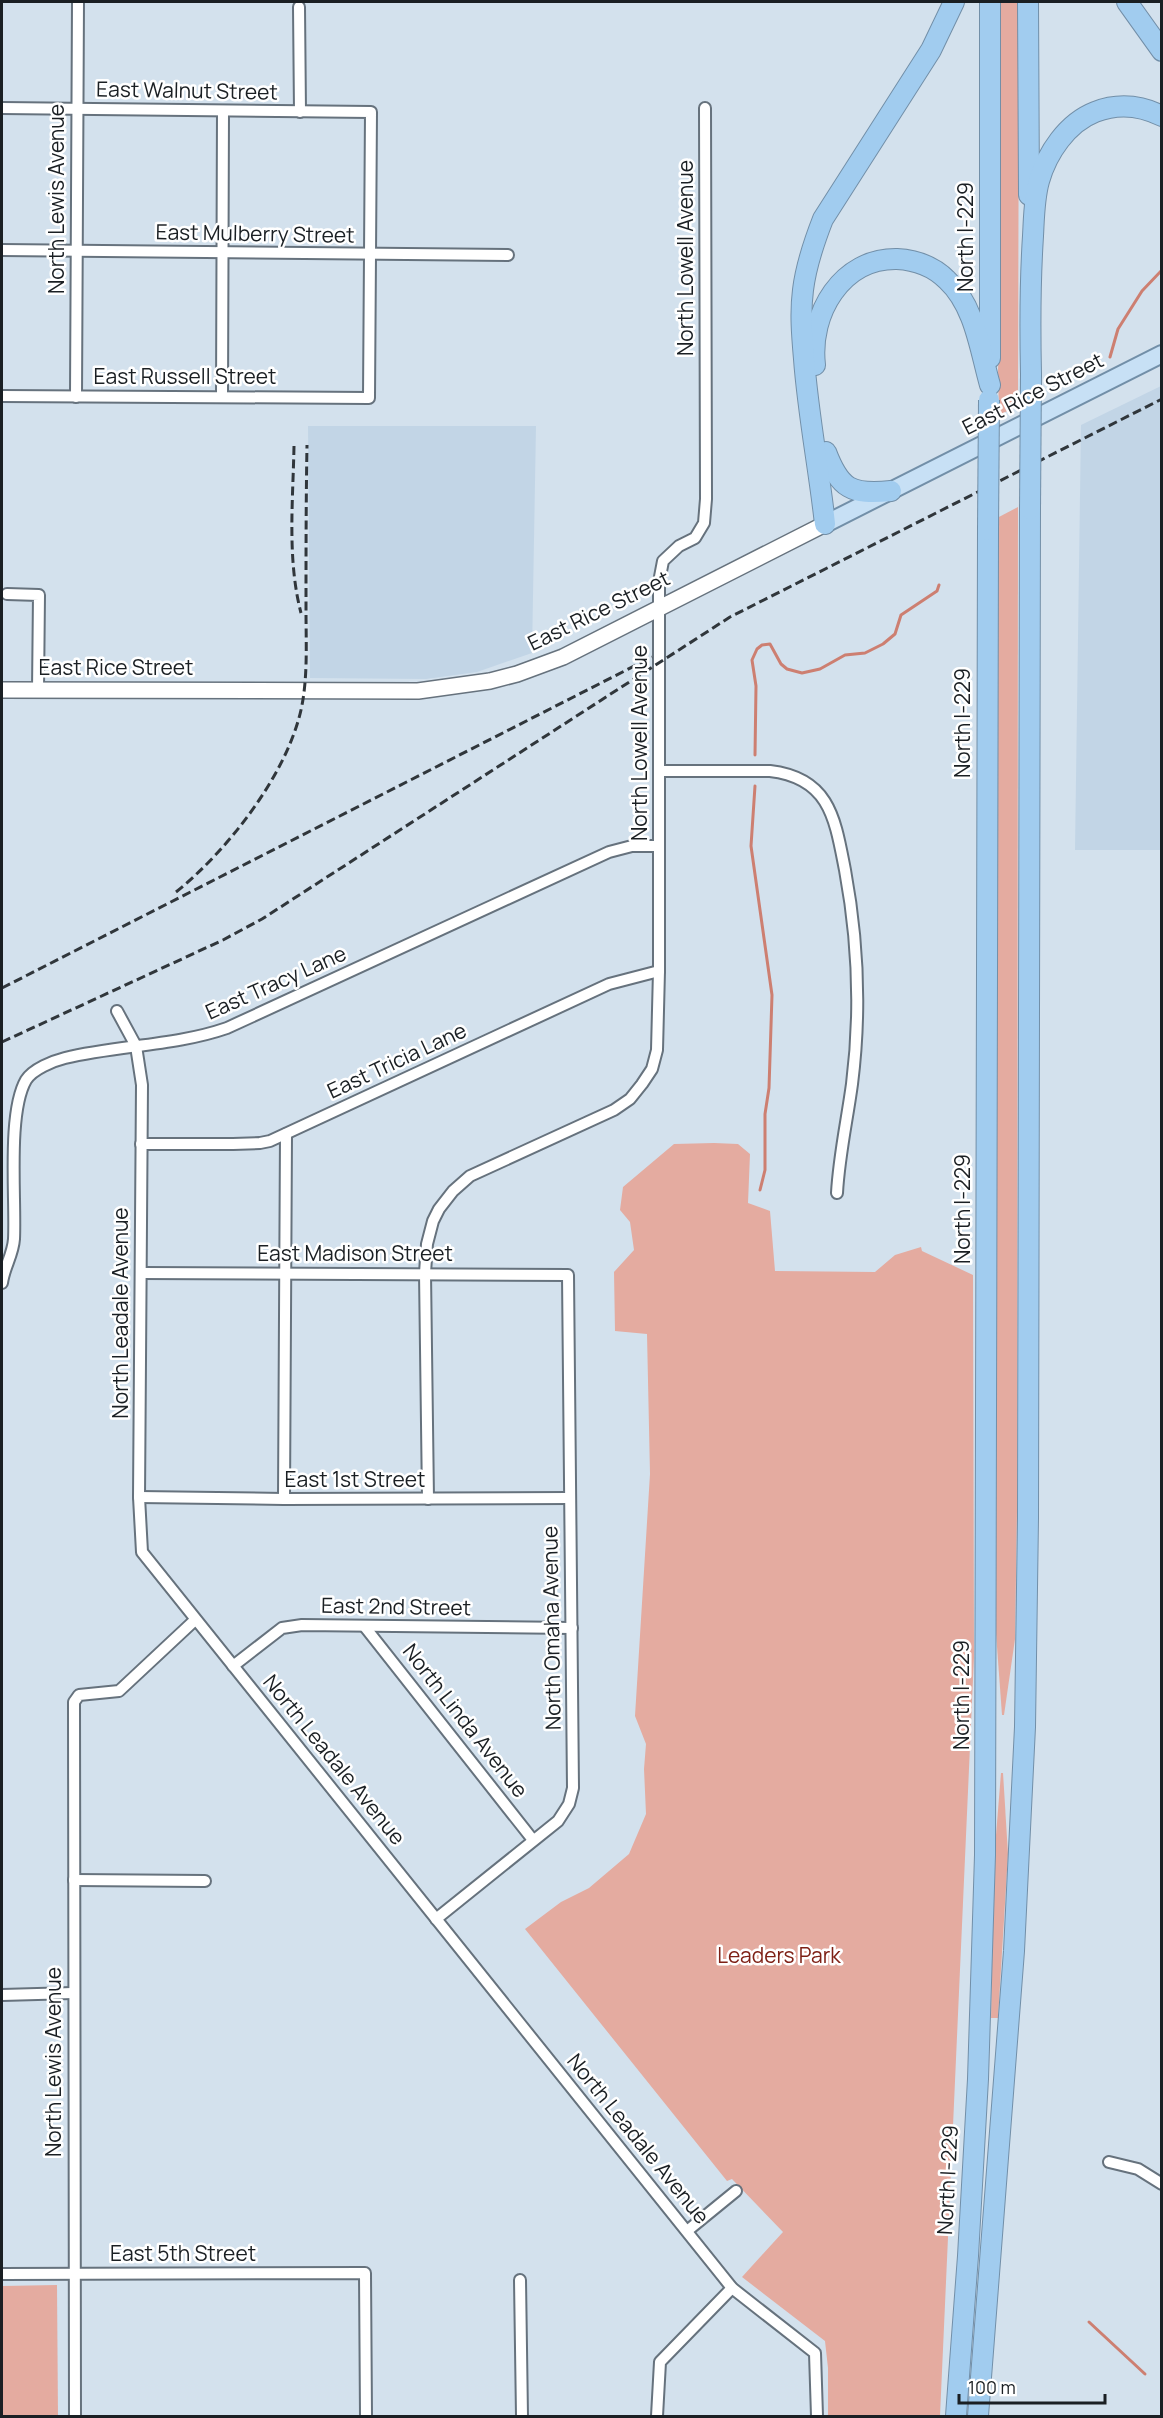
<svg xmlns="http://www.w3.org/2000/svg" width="1163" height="2418" viewBox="0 0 1163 2418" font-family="Manrope,sans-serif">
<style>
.built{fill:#c2d5e6}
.green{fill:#e4aba0}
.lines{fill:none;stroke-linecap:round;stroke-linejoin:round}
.stream{stroke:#cd7f71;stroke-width:3}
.minor-casing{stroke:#66727d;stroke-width:14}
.secondary-casing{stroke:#66727d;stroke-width:18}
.primary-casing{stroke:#728fa8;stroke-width:20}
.motorway-casing{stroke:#728fa8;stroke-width:22}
.minor{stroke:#fff;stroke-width:10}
.secondary{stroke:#fff;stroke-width:15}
.primary{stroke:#c7e0f5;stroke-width:16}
.motorway{stroke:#a1ccef;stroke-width:20}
.rail{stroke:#30363b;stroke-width:3;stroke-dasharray:9 4.5;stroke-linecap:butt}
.motorway-bridge-casing{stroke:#728fa8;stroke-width:22;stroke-linecap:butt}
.motorway-bridge{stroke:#a1ccef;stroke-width:20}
.labels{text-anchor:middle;stroke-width:5;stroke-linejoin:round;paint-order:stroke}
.street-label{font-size:21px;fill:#1a1f23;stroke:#fff}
.park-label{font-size:21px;fill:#7e2015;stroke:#fff}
</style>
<rect width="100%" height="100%" fill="#d3e1ed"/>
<!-- built -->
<g class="built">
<path d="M 1161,386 L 1161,850 L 1075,850 L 1081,425 Z"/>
<path d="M 308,426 L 536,426 L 532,653 L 477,672 L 426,679 L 310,678 Z"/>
</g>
<!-- green -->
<g class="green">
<path d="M 998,2 L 1018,2 L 1019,16 L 1018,406 L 999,415 L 998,370 L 1001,295 L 998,218 Z"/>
<path d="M 1018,507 L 1017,1512 L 1015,1639 L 1004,1715 L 1002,1715 L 996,1633 L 997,518 Z"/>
<path d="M 714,1143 L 738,1144 L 750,1154 L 748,1203 L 770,1211 L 775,1271 L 875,1272 L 895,1255 L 921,1247 L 922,1251 L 973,1275 L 974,1657 L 940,2416 L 828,2416 L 828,2368 L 825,2341 L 742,2277 L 783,2232 L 732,2179 L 727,2181 L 525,1929 L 561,1902 L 589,1888 L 629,1854 L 646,1814 L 644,1769 L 646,1744 L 635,1716 L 650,1474 L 647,1334 L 615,1331 L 614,1272 L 634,1250 L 630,1222 L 620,1210 L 623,1187 L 674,1144 Z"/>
<path d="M 1001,1773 L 1003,1773 L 1008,1854 L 998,2018 L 991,2018 L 994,1860 Z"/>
<path d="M 57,2285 L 58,2416 L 2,2416 L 2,2286 Z"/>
</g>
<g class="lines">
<!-- stream -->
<g class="stream">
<path d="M 1110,357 L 1118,329 L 1142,291 L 1162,270"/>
<path d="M 755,755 L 756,686 L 752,660 L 757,649 L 762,645 L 770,644 L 781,664 L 787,669 L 802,673 L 820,669 L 845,655 L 865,653 L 883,644 L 895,634 L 901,615 L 937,591 L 939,585"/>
<path d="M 755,786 L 751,846 L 772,995 L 769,1088 L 765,1114 L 765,1170 L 760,1190"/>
<path d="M 1089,2322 L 1145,2374"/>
</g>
<defs>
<g id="minor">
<path d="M 299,7 L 300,112"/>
<path d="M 2,108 L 371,112 L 369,398 L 2,396"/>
<path d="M 2,250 L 508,255"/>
<path d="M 76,397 L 78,2"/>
<path d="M 222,397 L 223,111"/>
<path d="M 7,594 L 39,595 L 38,690"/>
<path d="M 659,771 L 770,771 C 830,778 835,819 845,870 C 858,940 861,1013 852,1084 C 847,1121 839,1156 837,1193"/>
<path d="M 117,1011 L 136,1046 L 142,1085 L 139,1497 L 142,1552 L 732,2288 L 815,2353 L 817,2416"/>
<path d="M 141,1144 L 233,1144 L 260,1143 L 270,1141 L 609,984 L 659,971"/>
<path d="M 142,1273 L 568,1275 L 573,1788 L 569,1804 L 558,1821 L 436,1919"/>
<path d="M 2,1283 C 4,1267 13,1255 14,1239 C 16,1199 7,1113 26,1080 C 33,1069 53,1061 65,1058 C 119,1045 175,1046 227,1028 L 609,852 L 632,846 L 659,846"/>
<path d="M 139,1497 L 284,1499 L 570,1498"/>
<path d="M 284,1499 L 286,1134"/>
<path d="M 428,1499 L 425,1273 L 427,1244 L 433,1221 L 439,1209 L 453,1191 L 470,1176 L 614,1110 L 630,1099 L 642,1084 L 652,1069 L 657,1050 L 659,971 L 659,582 L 663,561 L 679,546 L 695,538 L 704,523 L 706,499 L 705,108"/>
<path d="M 365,1627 L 533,1840"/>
<path d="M 233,1666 L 282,1628 L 302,1625 L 572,1628"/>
<path d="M 74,1880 L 205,1881"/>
<path d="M 2,1995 L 73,1993"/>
<path d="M 1109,2162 L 1138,2169 L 1162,2184"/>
<path d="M 687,2231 L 736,2191"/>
<path d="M 2,2274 L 365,2273 L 366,2416"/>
<path d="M 520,2280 L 522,2416"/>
<path d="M 75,2416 L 74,1702 L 79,1695 L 119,1691 L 195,1620"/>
<path d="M 657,2416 L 660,2362 L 732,2288"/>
</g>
<path id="secondary" d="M 2,690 L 418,691 L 490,681 L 517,674 L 563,657 L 825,524"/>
<path id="primary" d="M 825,524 L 1162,354"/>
<g id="motorway">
<path d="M 1028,2 L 1029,195"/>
<path d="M 1127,2 L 1162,51"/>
<path d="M 990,358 L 990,2"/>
<path d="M 815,365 C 809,313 842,258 897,259 C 916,260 934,267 947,280 C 975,306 980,350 990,385"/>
<path d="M 1031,374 C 1030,328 1030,282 1033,236 C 1034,218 1034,199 1039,181 C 1047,153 1067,123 1095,112 C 1118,103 1140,105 1162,116"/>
<path d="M 826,452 C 840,489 851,495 891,491"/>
<path d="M 825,524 C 819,469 808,414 804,359 C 802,336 800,313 803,290 C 806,265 814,242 823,219 L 931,50 L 954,2"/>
<path d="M 956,2416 L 968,2256 L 978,2079 L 985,1855 L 988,530"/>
<path d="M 978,2416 L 1014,1951 L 1025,1727 L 1028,1518 L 1030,509"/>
</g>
</defs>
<!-- minor casing -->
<use href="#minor" class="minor-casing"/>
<!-- secondary casing -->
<use href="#secondary" class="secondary-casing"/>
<!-- primary casing -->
<use href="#primary" class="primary-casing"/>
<!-- motorway casing -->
<use href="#motorway" class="motorway-casing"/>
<!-- minor -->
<use href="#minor" class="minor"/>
<!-- secondary -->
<use href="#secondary" class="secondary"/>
<!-- primary -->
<use href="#primary" class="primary"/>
<!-- motorway -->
<use href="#motorway" class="motorway"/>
<!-- rail -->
<g class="rail">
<path d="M 294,446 C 293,501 287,559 301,613"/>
<path d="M 176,892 C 227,851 286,776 301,710 C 308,678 306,643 306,610 C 306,555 306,500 307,445"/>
<path d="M 2,988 L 652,657"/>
<path d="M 2,1042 L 223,940 L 262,919 L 730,617 L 1162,399"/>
</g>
<defs>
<g id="motorway-bridge">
<path d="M 1030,509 L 1031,374"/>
<path d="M 988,530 L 989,400"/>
</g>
</defs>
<!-- motorway-bridge casing -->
<use href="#motorway-bridge" class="motorway-bridge-casing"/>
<!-- motorway-bridge -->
<use href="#motorway-bridge" class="motorway-bridge"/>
</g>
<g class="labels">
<!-- street labels -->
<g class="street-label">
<text transform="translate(187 91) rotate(1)" y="7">East Walnut Street</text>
<text transform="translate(57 199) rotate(-90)" y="7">North Lewis Avenue</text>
<text transform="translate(255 234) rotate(1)" y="7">East Mulberry Street</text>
<text transform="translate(966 237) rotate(-90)" y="7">North I-229</text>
<text transform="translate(686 258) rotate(-90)" y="7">North Lowell Avenue</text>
<text x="185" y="384">East Russell Street</text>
<text transform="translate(1033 394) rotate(-27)" y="7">East Rice Street</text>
<text transform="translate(599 611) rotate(-26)" y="7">East Rice Street</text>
<text x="116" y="675">East Rice Street</text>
<text transform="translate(963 723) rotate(-90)" y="7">North I-229</text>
<text transform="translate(640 743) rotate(-90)" y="7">North Lowell Avenue</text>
<text transform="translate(276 983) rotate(-24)" y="7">East Tracy Lane</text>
<text transform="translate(397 1061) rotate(-25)" y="7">East Tricia Lane</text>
<text transform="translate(963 1209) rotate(-90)" y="7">North I-229</text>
<text x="355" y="1261">East Madison Street</text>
<text transform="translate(121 1313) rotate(-90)" y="7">North Leadale Avenue</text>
<text x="355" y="1487">East 1st Street</text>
<text transform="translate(396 1607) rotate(1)" y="7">East 2nd Street</text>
<text transform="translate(552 1628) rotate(-91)" y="7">North Omaha Avenue</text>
<text transform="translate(962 1695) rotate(-90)" y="7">North I-229</text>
<text transform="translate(465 1721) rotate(52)" y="7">North Linda Avenue</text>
<text transform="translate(334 1760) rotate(51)" y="7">North Leadale Avenue</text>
<text transform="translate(54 2062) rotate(-90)" y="7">North Lewis Avenue</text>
<text transform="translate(638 2139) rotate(51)" y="7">North Leadale Avenue</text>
<text transform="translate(948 2180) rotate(-87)" y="7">North I-229</text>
<text x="183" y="2261">East 5th Street</text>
</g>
<!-- park labels -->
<g class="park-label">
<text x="779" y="1963">Leaders Park</text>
</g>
</g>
<!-- border -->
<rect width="1163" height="2418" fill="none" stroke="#1a1f23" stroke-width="6"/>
<!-- scale -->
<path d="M959 2394v9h146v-9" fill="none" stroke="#1a1f23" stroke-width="3"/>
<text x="968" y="2394" font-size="18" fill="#1a1f23" stroke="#ffffff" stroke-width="4.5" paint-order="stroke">100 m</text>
</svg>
